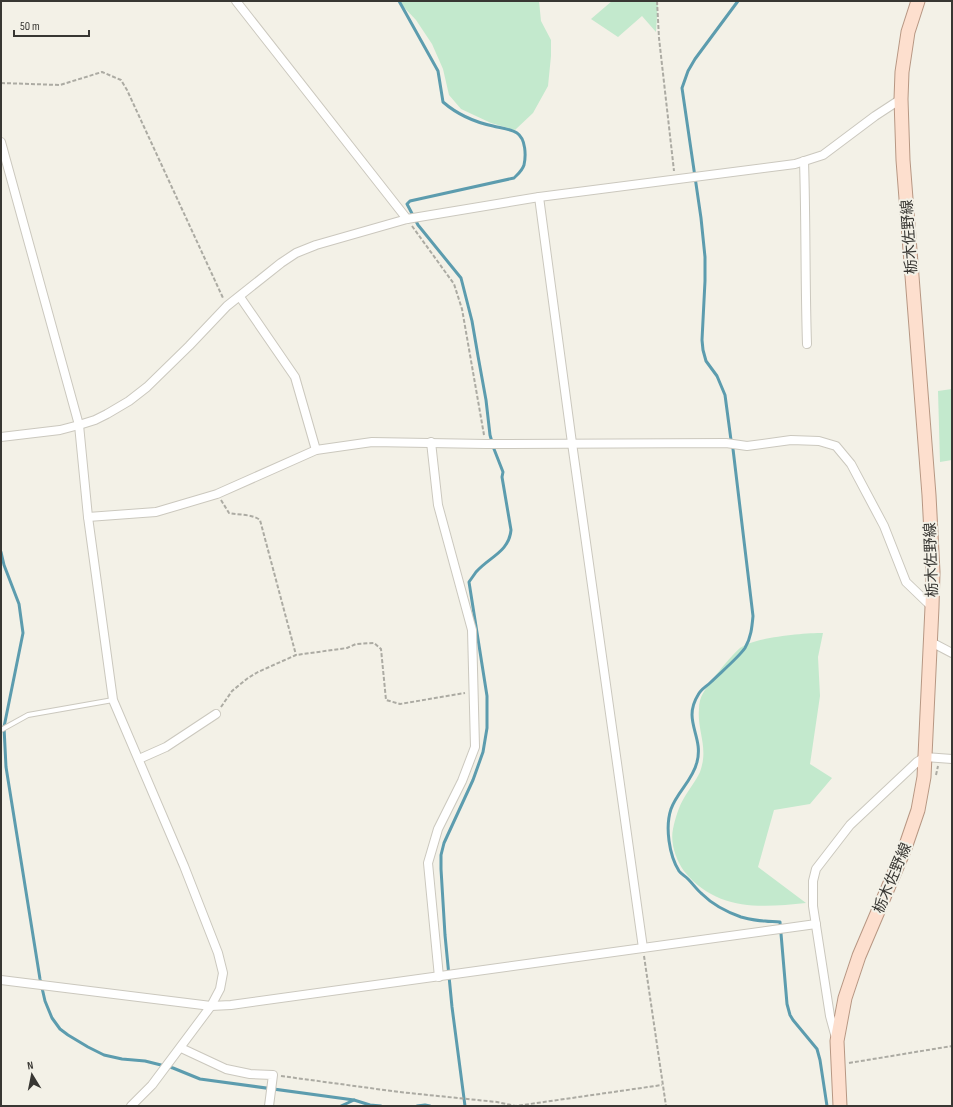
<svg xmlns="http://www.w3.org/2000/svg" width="953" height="1107" viewBox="0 0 953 1107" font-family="'Sofia Sans Condensed','Noto Sans JP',sans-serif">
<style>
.green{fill:#c3e9cd}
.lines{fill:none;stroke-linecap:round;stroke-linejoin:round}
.stream{stroke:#5c9cae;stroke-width:3}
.lane-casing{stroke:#cbc8be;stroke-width:6}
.street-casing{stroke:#cbc8be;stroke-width:10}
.primary-casing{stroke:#b79783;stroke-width:15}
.path{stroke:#acaba3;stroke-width:2;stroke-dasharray:4 2;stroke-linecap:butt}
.lane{stroke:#fff;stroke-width:4}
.street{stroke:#fff;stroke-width:8}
.primary{stroke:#fddfce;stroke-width:13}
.labels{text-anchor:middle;stroke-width:4;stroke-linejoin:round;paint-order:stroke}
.street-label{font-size:15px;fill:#383733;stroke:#f3f1e7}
</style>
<rect width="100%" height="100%" fill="#f3f1e7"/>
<!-- green -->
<g class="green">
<path d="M 398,1 L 539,1 L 541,21 L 551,40 L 551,56 L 548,86 L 533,113 L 515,130 L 491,123 L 461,109 L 449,95 L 443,69 L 432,44 L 416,20 Z"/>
<path d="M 612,1 L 658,1 L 656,32 L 642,16 L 618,37 L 591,19 Z"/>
<path d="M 952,389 L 952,460 L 940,462 L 938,391 Z"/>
<path d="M 823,633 L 818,657 L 820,696 L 810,764 L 832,778 L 810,804 L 774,810 L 758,867 L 806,903 C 760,908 716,911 684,871 C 676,860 670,843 673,829 C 675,819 679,806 684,798 C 689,789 696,781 700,772 C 709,747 697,732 699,709 C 699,696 705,690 712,680 C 720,670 731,656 740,648 C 756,637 803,633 823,633 Z"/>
</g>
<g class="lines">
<!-- stream -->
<g class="stream">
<path d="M 399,1 L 438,71 L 443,102 C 458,115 474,122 493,126 C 501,128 511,129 517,133 C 526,139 526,156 524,165 C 522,171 518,174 514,178 L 410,201 L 407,204 L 418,225 L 461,278 L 472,321 L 478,356 L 486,400 L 490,435 L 494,449 L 503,472 L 502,477 L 511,530 C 509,552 489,557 476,572 C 474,575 471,579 469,582 L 487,696 L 487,728 L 483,752 L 473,780 L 444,843 L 441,855 L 441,869 L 445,935 L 452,1007 L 465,1106"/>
<path d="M 731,440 L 725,395 L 717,376 L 706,361 L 703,350 L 702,340 L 705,281 L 705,257 L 701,218 L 682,88 L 688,71 L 695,59 L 738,1"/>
<path d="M 733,449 L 753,616 C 752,627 751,638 745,648 C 738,658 720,673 711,682 C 706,687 701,689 698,695 C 682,721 704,736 697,762 C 693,780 677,792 671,809 C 665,827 669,855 679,871 C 681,874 685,876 688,879 C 693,884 697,890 702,894 C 713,905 727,912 741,917 C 749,919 757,921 765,921 C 770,922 775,921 780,922 L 787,1004 L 790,1015 L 793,1020 L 817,1049 L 820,1060 L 827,1106"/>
<path d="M 1,552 L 4,565 L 19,604 L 23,633 L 4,727 L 6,767 L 40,979 L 45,1001 L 52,1018 L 60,1029 L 68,1035 L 88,1047 L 104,1055 L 122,1059 L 145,1061 L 173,1068 L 200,1079 L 354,1100 L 370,1105 L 381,1106"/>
<path d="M 341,1106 L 354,1100"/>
<path d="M 417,1106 L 425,1105 L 430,1106"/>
</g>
<defs>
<path id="lane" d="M 1,730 L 28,715 L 113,700"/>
<g id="street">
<path d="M 236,1 L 407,219"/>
<path d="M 1,142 L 79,425 L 88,517 L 113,700 L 184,866 L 218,953 L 223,973 L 220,989 L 211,1006 L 152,1085 L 131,1106"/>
<path d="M 804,161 C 806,222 805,283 807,344"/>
<path d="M 539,197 L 572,443 L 643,948"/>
<path d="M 240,297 L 295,377 L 316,450"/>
<path d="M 1,437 L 60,430 L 79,425 L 95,420 L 107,414 L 129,401 L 147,387 L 189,346 L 227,306 L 281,263 L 296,253 L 316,245 L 407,219 L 539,197 L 795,164 L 823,155 L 875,116 L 901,99"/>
<path d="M 431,442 L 438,505 L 472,630 L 475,747 L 462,781 L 438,829 L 428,863 L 439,977"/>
<path d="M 88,517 L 156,512 L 217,494 L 316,450 L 372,442 L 486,444 L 726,443 L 747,446 L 791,440 L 819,441 L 836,446 L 851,464 L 884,526 L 906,582 L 932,607"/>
<path d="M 931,642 L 952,653"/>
<path d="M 139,759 L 166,747 L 216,714"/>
<path d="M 1,980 L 211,1006 L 231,1005 L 816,924"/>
<path d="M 836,1038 L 830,1016 L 813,906 L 813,881 L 816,869 L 850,825 L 917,762 L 925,757 L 952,759"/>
<path d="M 181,1048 L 226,1069 L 250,1074 L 273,1075 L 269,1106"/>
</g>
<path id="primary" d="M 840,1106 L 837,1041 L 845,998 L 859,956 L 905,848 L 918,810 L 924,777 L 932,607 L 933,572 L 929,495 L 903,160 L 901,99 L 902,72 L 908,32 L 918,1"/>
</defs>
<!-- lane casing -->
<use href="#lane" class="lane-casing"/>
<!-- street casing -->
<use href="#street" class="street-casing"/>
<!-- primary casing -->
<use href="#primary" class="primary-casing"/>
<!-- path -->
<g class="path">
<path d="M 657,1 L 659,38 L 674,171"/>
<path d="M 1,83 L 60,85 L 102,72 L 121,80 L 127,90 L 223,298"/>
<path d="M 412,226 L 454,284 L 462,309 L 484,435"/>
<path d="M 221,500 L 229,513 C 239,515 252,514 260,520 L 296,655"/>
<path d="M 221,707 L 232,691 L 248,678 L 258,672 L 296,655 L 347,648 L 356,644 L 374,643 L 381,649 L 386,700 L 400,704 L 465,693"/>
<path d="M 936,775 L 938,766"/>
<path d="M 644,956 L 666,1106"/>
<path d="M 849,1063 L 952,1046"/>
<path d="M 281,1076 L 399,1092 L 497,1102 L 516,1106 L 662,1085"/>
</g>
<!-- lane -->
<use href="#lane" class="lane"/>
<!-- street -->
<use href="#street" class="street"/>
<!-- primary -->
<use href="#primary" class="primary"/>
</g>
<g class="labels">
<!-- street labels -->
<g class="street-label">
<text transform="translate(909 237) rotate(-94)" y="5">栃木佐野線</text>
<text transform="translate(931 560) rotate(-92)" y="5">栃木佐野線</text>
<text transform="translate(892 878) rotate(-67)" y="5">栃木佐野線</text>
</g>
</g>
<!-- border -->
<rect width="953" height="1107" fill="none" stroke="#383733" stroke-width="4"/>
<!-- north arrow -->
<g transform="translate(32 1075) rotate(350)" stroke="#f3f1e7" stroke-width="3" paint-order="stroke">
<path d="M0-3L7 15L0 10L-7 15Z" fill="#383733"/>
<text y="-6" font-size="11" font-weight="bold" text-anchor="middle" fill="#383733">N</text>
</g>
<!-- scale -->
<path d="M14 30v6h75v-6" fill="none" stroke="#383733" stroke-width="2"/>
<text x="20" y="30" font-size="12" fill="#383733" stroke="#f3f1e7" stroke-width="3" paint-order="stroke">50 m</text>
</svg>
